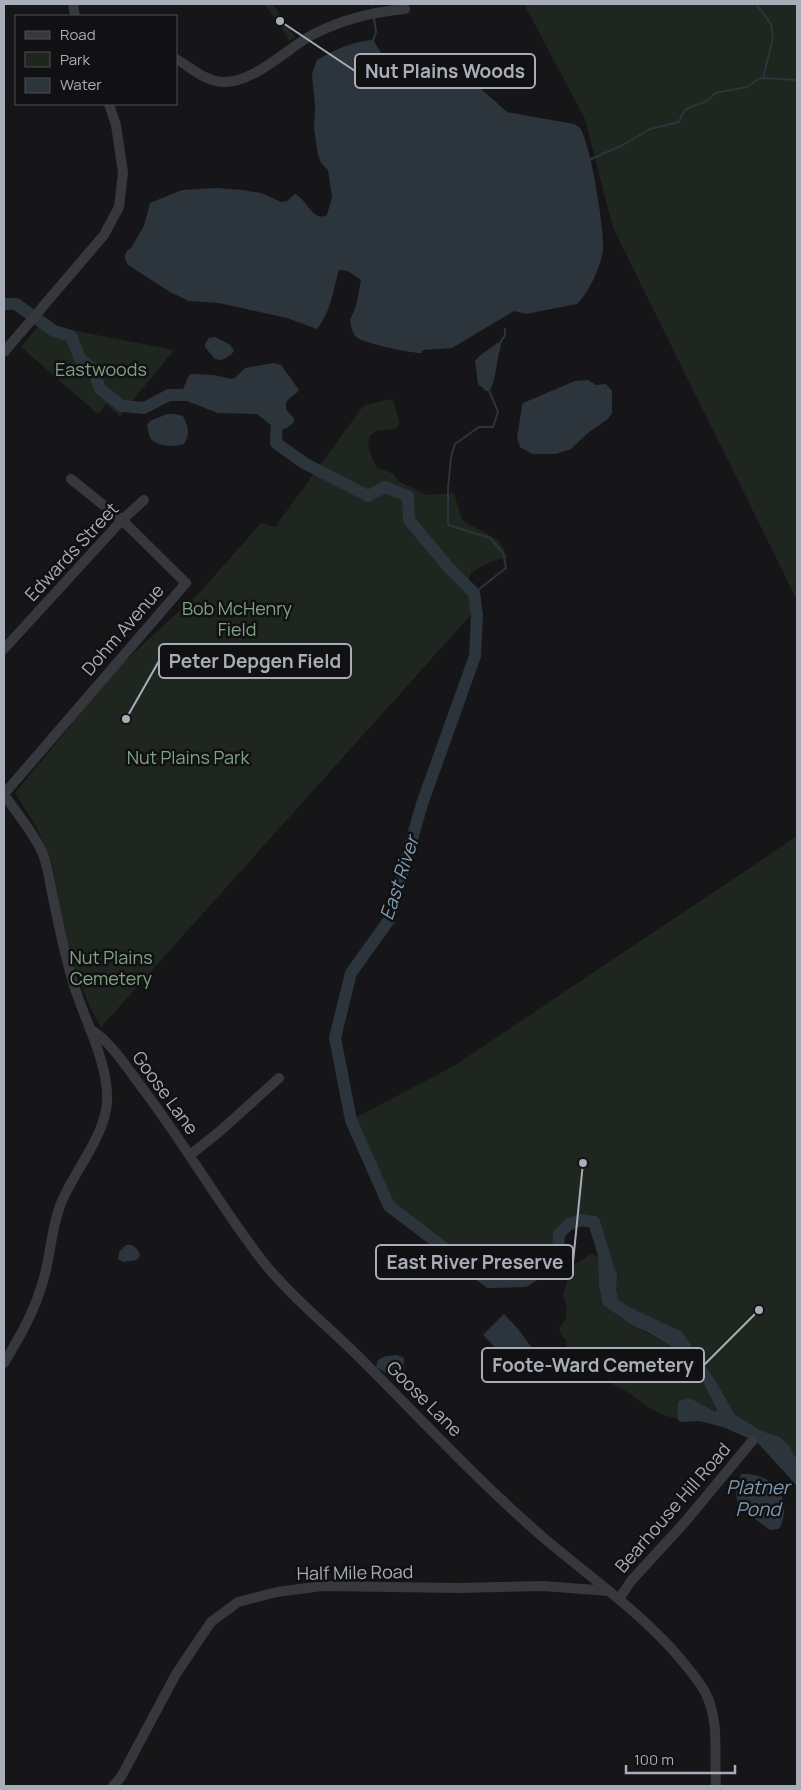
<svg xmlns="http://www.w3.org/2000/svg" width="801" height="1790" viewBox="0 0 801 1790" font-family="Manrope,sans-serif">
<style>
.green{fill:#1e261f}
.water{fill:#2c353c}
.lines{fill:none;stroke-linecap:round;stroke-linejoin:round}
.stream{stroke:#2c353c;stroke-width:2}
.river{stroke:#2c353c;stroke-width:12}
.minor{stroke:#37383d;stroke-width:10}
.labels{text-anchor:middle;stroke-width:5;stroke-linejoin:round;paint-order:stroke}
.park-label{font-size:18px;fill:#7fa381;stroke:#111113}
.street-label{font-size:18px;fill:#a8adb8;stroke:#111113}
.water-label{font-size:19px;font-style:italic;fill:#7f9bb3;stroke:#111113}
.leader{fill:none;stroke:#a8adb8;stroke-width:2}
.callout-dot{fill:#a8adb8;stroke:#111113;stroke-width:2}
.callout{fill:#111113;stroke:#a8adb8;stroke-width:2}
.callout-label{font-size:19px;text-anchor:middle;font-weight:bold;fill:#a8adb8}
</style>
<rect width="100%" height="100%" fill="#161618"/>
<!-- green -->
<g class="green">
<path d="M 265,4 L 273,4 L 295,37 L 290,41 Z"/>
<path d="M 524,4 L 797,4 L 797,600 L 613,228 L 585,119 Z"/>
<path d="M 40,324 L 174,350 L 120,416 L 106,404 L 98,414 L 21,347 Z"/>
<path d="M 393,399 L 399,421 L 399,426 L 394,429 L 376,431 L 370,436 L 368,444 L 372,459 L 378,468 L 394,474 L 398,481 L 427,495 L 454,493 L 462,520 L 498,540 L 508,557 L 485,564 L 471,573 L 468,581 L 478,607 L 101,1027 L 90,1007 L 66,945 L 53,866 L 37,828 L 15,793 L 79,715 L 102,682 L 200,592 L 261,523 L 275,527 L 364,405 Z"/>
<path d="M 797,836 L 797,1460 L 789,1445 L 780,1437 L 762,1431 L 735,1415 L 724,1414 L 706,1379 L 685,1358 L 689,1365 L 701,1378 L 717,1410 L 716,1412 L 690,1398 L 678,1401 L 677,1418 C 652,1416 635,1393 612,1384 C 602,1380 579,1377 573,1369 C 566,1361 568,1349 566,1339 L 561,1335 L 559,1328 L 566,1319 L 567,1307 L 563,1295 L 570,1272 L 576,1263 L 585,1258 L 591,1253 L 598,1257 L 599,1285 L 603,1305 L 632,1325 L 675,1348 L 658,1330 L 632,1316 L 613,1302 L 604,1277 L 606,1261 L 594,1222 L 581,1220 L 569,1224 L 559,1234 L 558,1251 L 549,1266 L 524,1281 L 489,1282 L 389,1206 L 351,1120 L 454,1066 Z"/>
</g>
<!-- water -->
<g class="water">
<path d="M 373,40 L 385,59 C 397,61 409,64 420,69 C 428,73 432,79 441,82 L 447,79 L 452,79 L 474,85 L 480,88 L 507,112 L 574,124 C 576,125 578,126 580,128 C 590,142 605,230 603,249 C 602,265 588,294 577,304 L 526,314 L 514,311 L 452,348 L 423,350 L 421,353 C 410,353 361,343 355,336 C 352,332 351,325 350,320 L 356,306 L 361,280 L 348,271 L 339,270 C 333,290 331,312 317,329 L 287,318 L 219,303 L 189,301 L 170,292 L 128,265 C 124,259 123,252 131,248 L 144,226 L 150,203 L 182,190 L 217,188 L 243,190 L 261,193 L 281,202 L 287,201 L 295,194 C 306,198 313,223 327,215 L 332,197 L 328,170 L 321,163 L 318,155 L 314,129 L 315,106 L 312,74 L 317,60 C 335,50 352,41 373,40 Z"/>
<path d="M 215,337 L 229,344 L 234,350 L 232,354 L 222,360 L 215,359 L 205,347 L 205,344 L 209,338 Z"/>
<path d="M 497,343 L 500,343 L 501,346 C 497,357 495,386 489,391 L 486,391 L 478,384 L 475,361 C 478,356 491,348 497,343 Z"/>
<path d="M 273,363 L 281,365 L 299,390 C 294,398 282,398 287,411 L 294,418 L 294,422 L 287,428 L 277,430 L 257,414 L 218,413 L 187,401 L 183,399 L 181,394 L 188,377 L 191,374 L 214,375 L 231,379 L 235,378 L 245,368 Z"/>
<path d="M 588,380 L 596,385 L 606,384 L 612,391 L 612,413 L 608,419 L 589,432 L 571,449 L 556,454 L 532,454 L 520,447 L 517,438 L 522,406 L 523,403 L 575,381 Z"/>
<path d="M 167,414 L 175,414 L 183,416 C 188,427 191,433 184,444 C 175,447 160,447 152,440 C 149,437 148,430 147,425 L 150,421 Z"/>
<path d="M 126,1245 L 132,1245 L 138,1250 L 140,1255 L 137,1260 L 123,1262 L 118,1259 L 119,1252 Z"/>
<path d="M 598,1257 L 606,1261 L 617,1272 L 616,1290 L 618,1299 L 627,1306 L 682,1332 L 715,1380 L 735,1415 L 762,1431 L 780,1437 L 789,1445 L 797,1460 L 797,1486 L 757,1442 L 723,1427 L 699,1421 L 680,1422 L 677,1418 L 678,1401 L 690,1398 L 716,1412 L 717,1410 L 701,1378 L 676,1349 L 649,1333 L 632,1325 L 603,1305 L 599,1285 Z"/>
<path d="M 504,1314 L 518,1329 L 535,1352 L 516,1369 L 483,1335 Z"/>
<path d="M 397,1355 L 404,1358 L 403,1376 L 387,1374 L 376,1367 L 378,1360 L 386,1356 Z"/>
<path d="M 741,1474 C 773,1472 795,1500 779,1529 L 770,1530 L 738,1506 L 736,1493 Z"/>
</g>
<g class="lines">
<!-- stream -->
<g class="stream">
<path d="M 372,4 L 372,5"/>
<path d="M 756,4 L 771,24 L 773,38 L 763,78"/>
<path d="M 374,18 L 376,32 L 373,40 L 374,43"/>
<path d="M 589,160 L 623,145 L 650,129 L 679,122 C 680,119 683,113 685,110 C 694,103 706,106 715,93 L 747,87 L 760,78 L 797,80"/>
<path d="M 499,345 L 505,335 L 505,329"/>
<path d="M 474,593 L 506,568 L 503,553 L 490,538 L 448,525 L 448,489 L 451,457 L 455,444 L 479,427 L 493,427 L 498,412 L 489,390"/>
</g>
<!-- river -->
<g class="river">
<path d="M 4,304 L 16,304 L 54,331 L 71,336 L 80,359 L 93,369 L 100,389 L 122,406 L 144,408 L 169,395 L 197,395"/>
<path d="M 273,415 L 277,418 L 276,443 L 304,463 L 368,496 L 385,487 L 408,496 L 409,520 L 450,569 L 474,593 L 477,616 L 475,656 L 422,804 L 389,920 L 351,973 L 335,1038 L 351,1120 L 389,1206 L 489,1282 L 524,1281 L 549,1266 L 558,1251 L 559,1234 L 569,1224 L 581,1220 L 594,1222 L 606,1261 L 610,1277"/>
</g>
<!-- minor -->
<g class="minor">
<path d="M 73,4 L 75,16"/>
<path d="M 176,59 C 192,68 204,81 223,82 C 253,83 286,50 310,36 C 340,20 371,12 405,9"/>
<path d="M 4,352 L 104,235 L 119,207 L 123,173 L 116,125 L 109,104"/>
<path d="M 4,649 L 122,520 L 144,500"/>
<path d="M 4,794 C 17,814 34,833 43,854 C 49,870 50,886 54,902 C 59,928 65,954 72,979 C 83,1018 109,1062 107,1102 C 105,1136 75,1170 62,1201 C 52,1224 51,1250 45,1274 C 36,1309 22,1333 4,1363"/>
<path d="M 4,794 L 186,583 L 122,520 L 71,479"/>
<path d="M 90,1029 C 110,1041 126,1066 140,1085 C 183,1141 218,1203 261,1259 C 290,1296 328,1326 361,1359 C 422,1420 480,1483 545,1539 C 588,1575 633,1607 671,1648 C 683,1662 696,1676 705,1692 C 720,1720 714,1756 716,1786"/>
<path d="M 190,1155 L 219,1132 L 279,1078"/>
<path d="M 619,1599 L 631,1581 L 685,1522 L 753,1440"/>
<path d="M 113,1786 L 121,1777 L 176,1674 L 211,1622 L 238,1602 L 277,1592 L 322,1586 L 459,1588 L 543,1586 L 609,1591"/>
</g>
</g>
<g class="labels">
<!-- park labels -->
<g class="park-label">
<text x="101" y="376">Eastwoods</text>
<text x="237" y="615">Bob McHenry<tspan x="237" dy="21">Field</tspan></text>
<text x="188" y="764">Nut Plains Park</text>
<text x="111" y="964">Nut Plains<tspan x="111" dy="21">Cemetery</tspan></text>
</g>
<!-- street labels -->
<g class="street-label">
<text transform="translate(72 552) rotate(-47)" y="6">Edwards Street</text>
<text transform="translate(123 630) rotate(-49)" y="6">Dohm Avenue</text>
<text transform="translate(165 1093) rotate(54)" y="6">Goose Lane</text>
<text transform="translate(424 1399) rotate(45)" y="6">Goose Lane</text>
<text transform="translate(673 1508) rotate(-49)" y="6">Bearhouse Hill Road</text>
<text transform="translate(355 1573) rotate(-1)" y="6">Half Mile Road</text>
</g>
<!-- water labels -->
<g class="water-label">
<text transform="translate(399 878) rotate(-72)" y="7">East River</text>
<text x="758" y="1494">Platner<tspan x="758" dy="22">Pond</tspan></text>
</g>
</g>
<!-- callouts -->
<path class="leader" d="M280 21L355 71M126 719L159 661M583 1163L573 1262M759 1310L704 1365"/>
<g class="callout-dot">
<circle cx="280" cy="21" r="5"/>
<circle cx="126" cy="719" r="5"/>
<circle cx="583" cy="1163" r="5"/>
<circle cx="759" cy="1310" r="5"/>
</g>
<g class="callout">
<rect x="355" y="54" width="180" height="34" rx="5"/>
<rect x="159" y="644" width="192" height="34" rx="5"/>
<rect x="376" y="1245" width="197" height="34" rx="5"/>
<rect x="482" y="1348" width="222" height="34" rx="5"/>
</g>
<g class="callout-label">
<text x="445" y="78">Nut Plains Woods</text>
<text x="255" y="668">Peter Depgen Field</text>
<text x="475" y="1269">East River Preserve</text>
<text x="593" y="1372">Foote-Ward Cemetery</text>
</g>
<!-- border -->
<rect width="801" height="1790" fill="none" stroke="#a8adb8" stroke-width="10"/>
<!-- legend -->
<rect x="15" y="15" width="162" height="90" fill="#111113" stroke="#4d4f55"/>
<rect x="25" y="31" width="25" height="8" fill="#37383d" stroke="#4d4f55"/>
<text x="60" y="40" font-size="15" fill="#a8adb8">Road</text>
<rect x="25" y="52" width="25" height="15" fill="#1e261f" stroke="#4d4f55"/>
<text x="60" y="65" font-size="15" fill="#a8adb8">Park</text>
<rect x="25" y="78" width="25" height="15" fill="#2c353c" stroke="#4d4f55"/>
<text x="60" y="90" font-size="15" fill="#a8adb8">Water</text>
<!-- scale -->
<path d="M626 1765v8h109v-8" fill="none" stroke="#a8adb8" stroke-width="2.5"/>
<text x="634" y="1765" font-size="15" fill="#a8adb8" stroke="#111113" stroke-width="4" paint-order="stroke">100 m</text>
</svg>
